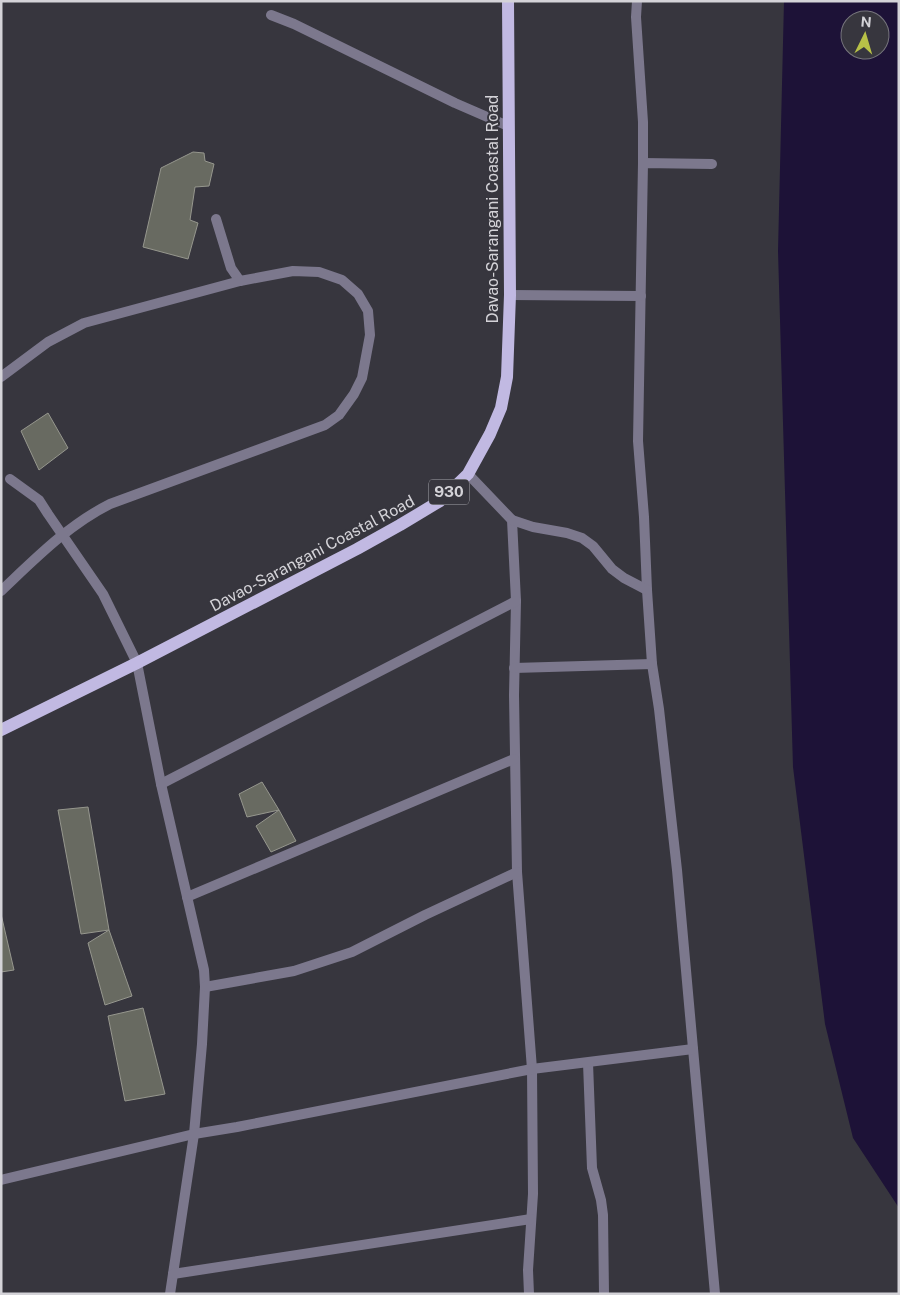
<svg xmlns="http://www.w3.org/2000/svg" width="900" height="1295" viewBox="0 0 900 1295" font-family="'Public Sans',sans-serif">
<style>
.water{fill:#1d1237;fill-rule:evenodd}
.building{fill:#686a61;stroke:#96978e}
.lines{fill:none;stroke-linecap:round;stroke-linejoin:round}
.lane{stroke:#7c788d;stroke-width:10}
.street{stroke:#7c788d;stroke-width:10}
.primary{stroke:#c1b9e2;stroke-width:12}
.labels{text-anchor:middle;stroke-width:4;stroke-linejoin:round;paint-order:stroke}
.shield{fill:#37363e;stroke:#a5a4aa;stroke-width:1}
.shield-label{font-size:15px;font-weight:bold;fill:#d4d3d8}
.street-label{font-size:16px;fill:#d4d3d8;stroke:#37363e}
</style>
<rect width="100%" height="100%" fill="#37363e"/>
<!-- water -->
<path class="water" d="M 784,1 L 899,1 L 899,1208 L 853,1138 L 825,1024 L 793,767 L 778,251 ZM 850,20 L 880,20 L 880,50 L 850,50 Z"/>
<!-- building -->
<g class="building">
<path d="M 193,152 L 204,153 L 205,161 L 214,164 L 209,186 L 195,187 L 190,220 L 198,223 L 188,259 L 143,247 L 161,168 Z"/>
<path d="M 48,413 L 68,448 L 39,470 L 21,431 Z"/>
<path d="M 262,782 L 279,810 L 247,817 L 239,794 Z"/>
<path d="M 88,807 L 109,930 L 81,934 L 58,810 Z"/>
<path d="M 279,810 L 296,841 L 271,852 L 256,826 Z"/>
<path d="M 1,914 L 14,970 L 1,972 Z"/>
<path d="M 109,930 L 132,996 L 105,1005 L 88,943 Z"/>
<path d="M 143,1008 L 165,1094 L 125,1101 L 108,1016 Z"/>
</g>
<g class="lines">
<!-- lane -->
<g class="lane">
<path d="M 271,15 L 294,24 L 455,103 L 508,126"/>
<path d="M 216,219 L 231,268 L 240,281"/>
</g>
<!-- street -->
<g class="street">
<path d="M 637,1 L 636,17 L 643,122 L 643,163"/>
<path d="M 712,164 L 643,163 L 638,441 L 644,517 L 647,590 L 652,664 L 659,709 L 677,870 L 715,1294"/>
<path d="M 510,295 L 641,296"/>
<path d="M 1,377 L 48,342 L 84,323 L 240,281 L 293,271 L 319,272 L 342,280 L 358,294 L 368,311 L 370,335 L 362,378 L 354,394 L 339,415 L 325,425 L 110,504 C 68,525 35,559 1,591"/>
<path d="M 468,474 L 512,520 L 516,601 L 514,695 L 517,872 L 532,1069 L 533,1194 L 528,1270 L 529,1294"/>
<path d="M 10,479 L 39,500 L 48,514 L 103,594 L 137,663 L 161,784 L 204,970 L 205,987 L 202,1044 L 194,1134 L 170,1294"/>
<path d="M 512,520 L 533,527 L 567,533 L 582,538 L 593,546 L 612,569 L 624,578 L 647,590"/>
<path d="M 514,668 L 652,664"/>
<path d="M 161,784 L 516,601"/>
<path d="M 187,897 L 514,759"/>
<path d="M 205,987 L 294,971 L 352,952 L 425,915 L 517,872"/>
<path d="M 588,1063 L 592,1168 L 601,1200 L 603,1215 L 604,1294"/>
<path d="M 1,1180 L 194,1134 L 237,1127 L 532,1069 L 693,1049"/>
<path d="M 173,1274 L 531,1219"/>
</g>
<!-- primary -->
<path class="primary" d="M 1,730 L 137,663 L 357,549 L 400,525 L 440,501 L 468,474 L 490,434 L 501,408 L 507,377 L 510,295 L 508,1"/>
</g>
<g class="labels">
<!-- shield labels -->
<rect class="shield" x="429" y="479.5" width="40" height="25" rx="4"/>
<g class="shield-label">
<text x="449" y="497">930</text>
</g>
<!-- street labels -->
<g class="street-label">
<text transform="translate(492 209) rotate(-90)" y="6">Davao-Sarangani Coastal Road</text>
<text transform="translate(312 553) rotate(-28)" y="6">Davao-Sarangani Coastal Road</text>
</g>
</g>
<!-- border -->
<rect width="900" height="1295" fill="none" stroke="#d4d3d8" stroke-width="5"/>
<!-- north arrow -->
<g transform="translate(865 35) rotate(5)"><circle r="24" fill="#37363e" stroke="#76757c"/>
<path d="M0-4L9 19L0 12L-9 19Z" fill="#b8c147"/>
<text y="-8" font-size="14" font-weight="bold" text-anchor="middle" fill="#d4d3d8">N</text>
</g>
</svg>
